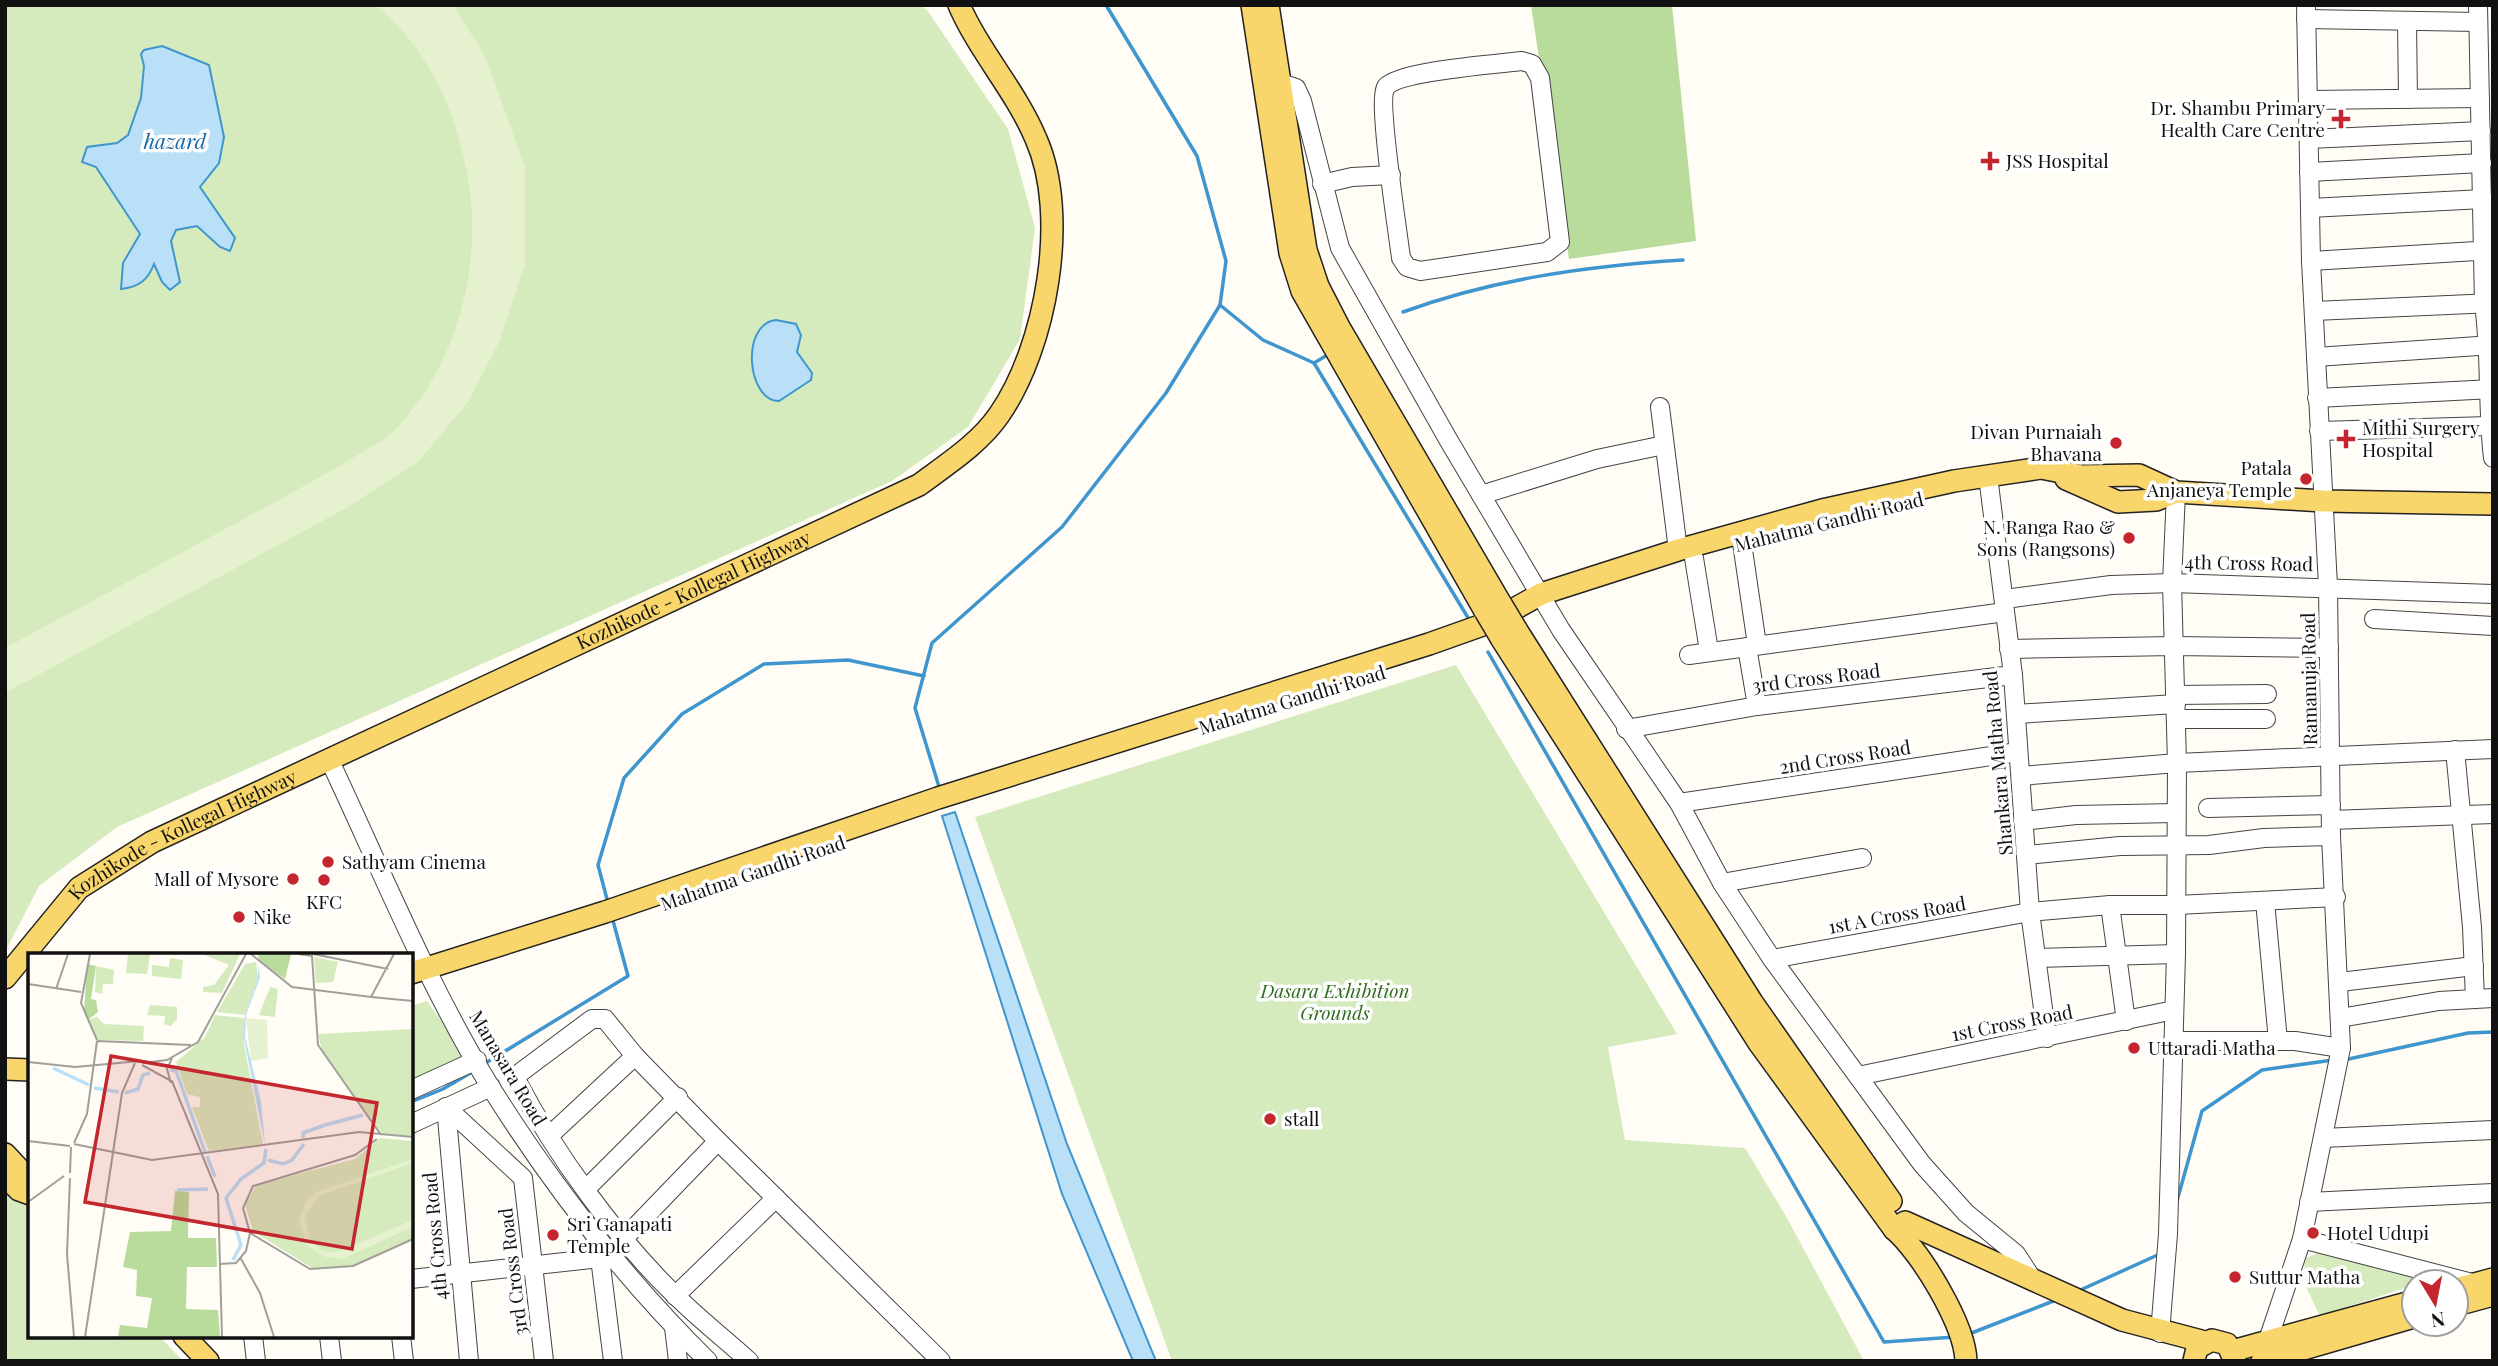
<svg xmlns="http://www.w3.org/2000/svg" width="2498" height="1366" viewBox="0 0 2498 1366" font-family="'Playfair Display',serif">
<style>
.green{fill:#d5ebbd}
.forest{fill:#b9dc9c}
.pitch{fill:#e6f2cf}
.water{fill:#b9e0f7;stroke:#3f96cf;stroke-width:2}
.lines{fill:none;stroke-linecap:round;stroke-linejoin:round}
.stream{stroke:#3f96cf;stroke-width:3.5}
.minor-casing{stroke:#444;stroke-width:20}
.major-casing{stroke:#222;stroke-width:24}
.minor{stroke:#fff;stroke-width:18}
.major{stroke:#f9d66b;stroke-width:21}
.major-bridge-casing{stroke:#222;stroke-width:24;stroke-linecap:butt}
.major-bridge{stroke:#f9d66b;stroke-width:21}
.poi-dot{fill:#c4262e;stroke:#fff;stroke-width:2.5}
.labels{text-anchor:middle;stroke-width:7;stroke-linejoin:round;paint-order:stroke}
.poi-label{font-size:19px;fill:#111;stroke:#fff;text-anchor:start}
.street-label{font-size:19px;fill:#111;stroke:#fff}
.park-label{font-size:19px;font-style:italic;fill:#2f6b1f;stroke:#fff}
.water-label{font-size:21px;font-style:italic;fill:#1768a6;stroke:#fff}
.inset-river{fill:none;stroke:#b9e0f7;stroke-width:3.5}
.inset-road{fill:none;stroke:#a09f9a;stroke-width:2}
.view{fill:#c4262e;fill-opacity:0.15;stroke:#c4262e;stroke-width:3.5}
.inset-edge{fill:none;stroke:#111;stroke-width:3.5}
</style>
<rect width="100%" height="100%" fill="#fffdf5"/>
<!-- green -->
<g class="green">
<path d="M 5,5 L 919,5 L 927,10 L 1008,129 L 1035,228 L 1020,339 L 968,427 L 892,481 L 117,827 L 39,886 L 5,952 Z"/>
<path d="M 1456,665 L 1677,1034 L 1608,1047 L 1625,1140 L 1745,1148 L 1787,1218 L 1864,1361 L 1172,1361 L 975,817 Z"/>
<path d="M 427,1001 L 469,1059 L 411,1085 L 411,1006 Z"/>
<path d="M 5,1182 L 30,1206 L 30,1336 L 159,1336 L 183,1361 L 5,1361 Z"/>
<path d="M 2318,1253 L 2429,1280 L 2414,1282 L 2414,1285 L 2320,1316 L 2306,1287 L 2304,1259 Z"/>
</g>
<!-- forest -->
<path class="forest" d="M 1531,5 L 1672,5 L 1696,241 L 1569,259 Z"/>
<!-- pitch -->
<path class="pitch" d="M 375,5 L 453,5 L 485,56 L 525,167 L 525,264 L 500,340 L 468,402 L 419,461 L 348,507 L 5,693 L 5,648 C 95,600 185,551 275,502 C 306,485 337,468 367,449 C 377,443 390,437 397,428 C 458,362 483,265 468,178 C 456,111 429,48 375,5 Z"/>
<!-- water -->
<g class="water">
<path d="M 162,46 L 209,65 L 224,137 L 219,163 L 200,187 L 235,238 L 230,251 L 220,247 L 197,226 L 176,230 L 171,241 L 180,282 L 170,290 L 162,282 L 154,264 C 148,280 139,287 121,289 L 123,263 L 140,234 L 96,167 L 82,162 L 87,147 L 117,143 L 128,135 L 141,98 L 144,66 L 141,54 L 144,50 Z"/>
<path d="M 776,320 L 796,324 L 801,335 L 797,352 L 812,373 L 811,380 L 779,401 C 747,401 740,324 776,320 Z"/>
<path d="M 955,812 L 1067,1144 L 1156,1361 L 1133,1361 L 1062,1194 L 942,816 Z"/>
</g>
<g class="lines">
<!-- stream -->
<g class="stream">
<path d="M 1220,305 L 1263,340 L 1314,363 L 1470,621"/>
<path d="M 1403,312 C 1493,279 1588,266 1683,260"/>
<path d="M 1314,363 L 1329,354"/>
<path d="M 1488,652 L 1884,1342 L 1955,1337"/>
<path d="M 940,790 L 915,708 L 932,643 L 1062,527 L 1166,393 L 1220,305 L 1226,261 L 1197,156 L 1106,5"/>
<path d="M 608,903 L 598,865 L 624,778 L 682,714 L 764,664 L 848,660 L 924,676"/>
<path d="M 2344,1060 L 2468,1033 L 2493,1032"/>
<path d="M 484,1064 L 628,976 L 612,917"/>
<path d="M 411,1102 L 443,1089 L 472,1072"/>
<path d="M 2177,1201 L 2202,1111 L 2262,1070 L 2333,1060"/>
<path d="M 2076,1292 L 2162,1253"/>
<path d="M 1969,1334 L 2056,1300"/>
</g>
<defs>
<g id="minor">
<path d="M 2478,5 L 2484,304 C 2491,355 2487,407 2493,458"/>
<path d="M 2306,19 L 2478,22"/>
<path d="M 2407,21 L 2408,99"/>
<path d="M 1522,61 L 1532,64 L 1540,78 L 1560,242 L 1547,252 L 1420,271 L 1407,267 L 1401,258 C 1398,233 1377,100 1386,87 C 1398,71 1499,64 1522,61 Z"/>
<path d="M 1281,83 L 1296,88 L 1302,101 L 1340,248 L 1449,441 L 1561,630 L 1679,803 L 1722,883 L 1772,959 L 1922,1164 L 1966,1213 L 2016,1254 L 2031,1277"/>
<path d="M 2308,100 L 2480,98"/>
<path d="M 2309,139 L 2481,131"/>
<path d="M 2309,172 L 2482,163"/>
<path d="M 1322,184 L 1352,177 L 1391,175"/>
<path d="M 2310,208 L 2483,199"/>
<path d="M 2311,261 L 2493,250"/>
<path d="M 2314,311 L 2493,303"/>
<path d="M 2316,357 L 2493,345"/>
<path d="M 2317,398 L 2493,389"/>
<path d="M 1660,407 L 1678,550"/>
<path d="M 2319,431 L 2489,426"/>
<path d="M 1988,476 L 2013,675 L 2030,912 L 2047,1038"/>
<path d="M 1481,495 L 1597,459 L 1664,445"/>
<path d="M 1742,543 L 1757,645"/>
<path d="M 1694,558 L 1709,651"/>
<path d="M 2005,599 L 2111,585 L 2172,583 L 2493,594"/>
<path d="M 2374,619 L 2493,626"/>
<path d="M 1747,647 L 1757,706"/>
<path d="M 2009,649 L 2174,646 L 2329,648"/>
<path d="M 1689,655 L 2005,612"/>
<path d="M 2175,695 L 2267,694"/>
<path d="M 2016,714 L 2176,704"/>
<path d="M 2176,719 L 2266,719"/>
<path d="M 1626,729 L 1757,706 L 2013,675"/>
<path d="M 2455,750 L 2472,927 L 2475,999"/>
<path d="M 329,759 C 380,867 426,981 488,1083 C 550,1183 624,1278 708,1361"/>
<path d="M 2021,776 L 2177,763 L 2493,749"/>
<path d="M 1679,803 L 2018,752"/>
<path d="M 2208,808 L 2331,805"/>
<path d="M 2331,820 L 2493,814"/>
<path d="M 2023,821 L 2076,815 L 2176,813"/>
<path d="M 2027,855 L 2120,846 L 2209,845 L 2264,838 L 2331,836"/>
<path d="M 1722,883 L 1862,858"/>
<path d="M 2265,901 L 2278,1041"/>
<path d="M 2110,905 L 2126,1021"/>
<path d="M 2037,958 L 2176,954"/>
<path d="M 1772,959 L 2030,912 L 2110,905 L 2177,905 L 2336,897"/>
<path d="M 2340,982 L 2474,966"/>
<path d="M 2340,1018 L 2439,1001 L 2493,998"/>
<path d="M 2173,1041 L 2295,1041 L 2341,1048"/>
<path d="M 1858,1076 L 2174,1010"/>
<path d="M 411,1090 L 477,1060"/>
<path d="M 446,1107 L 523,1178 L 544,1361"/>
<path d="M 446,1107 L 469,1361"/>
<path d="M 411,1124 L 491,1087"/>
<path d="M 549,1136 L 635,1056"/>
<path d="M 2323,1138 L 2493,1130"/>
<path d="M 587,1188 L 678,1097"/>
<path d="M 2309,1202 L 2493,1193"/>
<path d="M 2302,1239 L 2476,1284"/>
<path d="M 600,1258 L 613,1361"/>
<path d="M 411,1279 L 600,1258 L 610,1253 L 718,1141"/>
<path d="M 675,1296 L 776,1198"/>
<path d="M 674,1327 L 678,1361"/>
<path d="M 2160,1333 L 2168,1234 L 2176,954 L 2177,763 L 2172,583 L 2176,492"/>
<path d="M 253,1336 L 256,1361"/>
<path d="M 329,1336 L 332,1361"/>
<path d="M 401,1336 L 404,1361"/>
<path d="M 2267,1343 L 2302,1239 L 2341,1048 L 2331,836 L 2328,586 L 2311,261 L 2306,5"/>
<path d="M 749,1361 C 725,1339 699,1319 676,1296 C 617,1239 555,1154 517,1081 L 517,1075 L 592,1019 L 605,1019 L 635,1056 L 718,1141 L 941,1361"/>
</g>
<g id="major">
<path d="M 1252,5 L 1290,253 L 1302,291 L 1485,611"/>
<path d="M 1268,5 L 1306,250 L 1318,286 L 1339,327 L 1501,604"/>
<path d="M 2066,479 L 2118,502 L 2156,500 L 2176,492"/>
<path d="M 1516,629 L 1752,1002 L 1891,1201"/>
<path d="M 1501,638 L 1759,1043 L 1894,1229 C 1921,1252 1965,1325 1966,1361"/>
<path d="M 411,973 L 605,912 L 938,798 L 1429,644 L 1491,622 L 1541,594 L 1678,550 L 1822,510 L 1954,481 L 2041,468 L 2082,476 L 2139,475 L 2176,492 L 2323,501 L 2493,504"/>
<path id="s1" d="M 5,978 L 79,888 L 152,842 L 919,485 C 947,464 979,444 999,415 C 1046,348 1070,215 1036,139 C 1016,91 980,53 959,5"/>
<path d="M 5,1069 L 30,1070"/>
<path d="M 5,1154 L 30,1181"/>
<path d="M 5,1176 L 19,1190 L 30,1194"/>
<path d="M 1894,1229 L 1905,1222 L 2122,1320 L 2205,1342"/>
<path d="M 2456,1289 L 2493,1279"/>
<path d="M 2456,1305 L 2493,1295"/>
<path d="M 184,1336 L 208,1361"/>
<path d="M 2232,1351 L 2414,1301"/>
<path d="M 2194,1361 L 2197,1348 L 2212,1340 L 2227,1344 L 2235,1361"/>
<path d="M 2262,1361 L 2414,1317"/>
</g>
</defs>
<!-- minor casing -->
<use href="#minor" class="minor-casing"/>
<!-- major casing -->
<use href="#major" class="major-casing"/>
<!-- minor -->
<use href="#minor" class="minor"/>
<!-- major -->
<use href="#major" class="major"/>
<defs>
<g id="major-bridge">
<path d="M 1501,604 L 1516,629"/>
<path d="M 1485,611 L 1501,638"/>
</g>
</defs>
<!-- major-bridge casing -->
<use href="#major-bridge" class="major-bridge-casing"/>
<!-- major-bridge -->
<use href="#major-bridge" class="major-bridge"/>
</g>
<!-- markers -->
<g class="poi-dot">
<path d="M2337.5 108.5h7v7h7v7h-7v7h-7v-7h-7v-7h7z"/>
<path d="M1986.5 150.5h7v7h7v7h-7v7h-7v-7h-7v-7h7z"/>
<path d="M2342.5 428.5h7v7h7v7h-7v7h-7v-7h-7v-7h7z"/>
<circle cx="2116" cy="443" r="7"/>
<circle cx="2306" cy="479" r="7"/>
<circle cx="2129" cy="538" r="7"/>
<circle cx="328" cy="862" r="7"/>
<circle cx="293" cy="879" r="7"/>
<circle cx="324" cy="880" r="7"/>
<circle cx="239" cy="917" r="7"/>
<circle cx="2134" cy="1048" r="7"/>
<circle cx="1270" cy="1119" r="7"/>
<circle cx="2313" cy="1233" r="7"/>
<circle cx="553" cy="1235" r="7"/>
<circle cx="2235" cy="1277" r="7"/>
</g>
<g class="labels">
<!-- poi labels -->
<g class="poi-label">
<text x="2325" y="115" text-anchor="end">Dr. Shambu Primary<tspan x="2325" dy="22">Health Care Centre</tspan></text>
<text x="2006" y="168">JSS Hospital</text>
<text x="2362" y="435">Mithi Surgery<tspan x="2362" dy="22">Hospital</tspan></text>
<text x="2102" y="439" text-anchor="end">Divan Purnaiah<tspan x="2102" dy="22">Bhavana</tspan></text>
<text x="2292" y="475" text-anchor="end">Patala<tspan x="2292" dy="22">Anjaneya Temple</tspan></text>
<text x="2115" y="534" text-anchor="end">N. Ranga Rao &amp;<tspan x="2115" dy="22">Sons (Rangsons)</tspan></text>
<text x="342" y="869">Sathyam Cinema</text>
<text x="279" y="886" text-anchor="end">Mall of Mysore</text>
<text x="324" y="909" text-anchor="middle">KFC</text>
<text x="253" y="924">Nike</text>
<text x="2148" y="1055">Uttaradi Matha</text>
<text x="1284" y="1126">stall</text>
<text x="567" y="1231">Sri Ganapati<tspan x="567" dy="22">Temple</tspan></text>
<text x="2327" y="1240">Hotel Udupi</text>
<text x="2249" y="1284">Suttur Matha</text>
</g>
<!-- street labels -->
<g class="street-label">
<text transform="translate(1829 522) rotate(-14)" y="7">Mahatma Gandhi Road</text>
<text transform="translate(2249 563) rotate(1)" y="7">4th Cross Road</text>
<text dy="7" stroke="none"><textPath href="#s1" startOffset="800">Kozhikode - Kollegal Highway</textPath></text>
<text transform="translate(1816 678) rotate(-7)" y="7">3rd Cross Road</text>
<text transform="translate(2309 679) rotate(-91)" y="7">Ramanuja Road</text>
<text transform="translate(1292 700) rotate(-17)" y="7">Mahatma Gandhi Road</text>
<text transform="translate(1845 757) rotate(-9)" y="7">2nd Cross Road</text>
<text transform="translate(1998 763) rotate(-95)" y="7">Shankara Matha Road</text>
<text dy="7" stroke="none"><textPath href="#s1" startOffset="233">Kozhikode - Kollegal Highway</textPath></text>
<text transform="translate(753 873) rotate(-19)" y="7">Mahatma Gandhi Road</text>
<text transform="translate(1897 915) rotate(-10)" y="7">1st A Cross Road</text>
<text transform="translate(2012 1023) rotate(-11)" y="7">1st Cross Road</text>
<text transform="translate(508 1068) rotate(59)" y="7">Manasara Road</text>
<text transform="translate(435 1236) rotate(-95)" y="7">4th Cross Road</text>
<text transform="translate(513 1272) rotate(-97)" y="7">3rd Cross Road</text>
</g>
<!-- park labels -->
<g class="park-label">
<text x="1335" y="998">Dasara Exhibition<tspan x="1335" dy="22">Grounds</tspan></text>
</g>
<!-- water labels -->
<g class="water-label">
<text x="175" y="149">hazard</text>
</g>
</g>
<!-- overview -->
<g transform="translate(28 953)">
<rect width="385" height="385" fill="#fffdf5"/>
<path d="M 100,1 L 122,1 L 119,21 L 98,20 ZM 174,1 L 212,1 L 194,40 L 175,39 L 175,34 L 186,32 L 201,12 ZM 286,4 L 310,9 L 305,29 L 288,30 ZM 142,5 L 155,7 L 153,26 L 124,23 L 124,12 L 141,14 ZM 228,9 L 230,25 L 217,62 L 189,59 L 217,11 ZM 68,13 L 86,17 L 85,31 L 75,31 L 74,41 L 67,39 ZM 242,34 L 250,36 L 247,64 L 231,62 ZM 122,52 L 149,54 L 149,66 L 143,73 L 136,71 L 137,63 L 119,62 ZM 187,62 L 216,65 L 216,91 L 235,191 L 181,198 L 164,154 L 172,154 L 172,144 L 159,141 L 148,109 L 177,84 ZM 69,64 L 76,71 L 116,73 L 115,88 L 69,87 L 60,67 ZM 385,76 L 385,183 L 354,182 L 294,97 L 290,81 ZM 352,185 L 385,188 L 385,285 L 324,313 L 284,315 L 225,278 L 217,252 L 228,232 L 327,206 Z" fill="#d5ebbd"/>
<path d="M 230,1 L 263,1 L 257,26 L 231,8 ZM 59,11 L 68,13 L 63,46 L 68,47 L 70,59 L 60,67 L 56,59 ZM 147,238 L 161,239 L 160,285 L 188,285 L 189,314 L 159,314 L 158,356 L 190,357 L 192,384 L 90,384 L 92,372 L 119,375 L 124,345 L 108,343 L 109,317 L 95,314 L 102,279 L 143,278 Z" fill="#b9dc9c"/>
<path d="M 218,65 L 239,67 L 240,105 L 223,108 ZM 385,206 L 385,210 L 290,243 L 277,264 L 282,287 L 292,297 L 307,300 L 385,267 L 385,274 L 314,306 L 297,304 L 279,293 L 271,268 L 277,250 L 288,239 Z" fill="#e6f2cf"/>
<path d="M 230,11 L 232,25 L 218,62 L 217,84 L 233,149 L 237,192 L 215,81 L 217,62 L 230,25 Z" fill="#b9e0f7"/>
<path class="inset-river" d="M 25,115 L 61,132M 142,117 L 148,118 L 177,199M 66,135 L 91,139M 97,140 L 110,136 L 115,122 L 122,120M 275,185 L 275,180 L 297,172 L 335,162M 179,203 L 187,224M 240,207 L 255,211 L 264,207 L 276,191M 149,237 L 180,236M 205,307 L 213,292 L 198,245 L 213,226 L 236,210 L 238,196"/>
<path class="inset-road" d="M 62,1 L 53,50 L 69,87M 223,1 L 264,34 L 343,44 L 366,1M 271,1 L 284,3 L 290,92 L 353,182M 285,1 L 360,16M 0,31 L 53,39M 28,36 L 40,1M 343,44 L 385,48M 69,88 L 163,92M 0,109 L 47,114 L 112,108M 115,110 L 139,107 L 170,89 L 218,1M 114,112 L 145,129M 144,128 L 190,241 L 194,384M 143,130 L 139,116 L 144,105M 0,188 L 42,193M 46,190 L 59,161 L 69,88M 46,191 L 124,207 L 331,179 L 385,184M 42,220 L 43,194M 42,225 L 39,301 L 46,384M 0,249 L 36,223M 222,280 L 282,316 L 325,313 L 385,286M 212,304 L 232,340 L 246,384M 191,311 L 208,310 L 218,298 L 222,280 L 215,255 L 225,233 L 327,202 L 349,186M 57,384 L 94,140 L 107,110"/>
<path class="view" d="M 83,103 L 349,150 L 324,296 L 57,249 Z"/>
<rect width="385" height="385" class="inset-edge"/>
</g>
<!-- border -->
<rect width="2498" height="1366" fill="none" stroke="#111111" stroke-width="14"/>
<!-- north arrow -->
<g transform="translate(2435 1303) rotate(170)"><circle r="33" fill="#ffffff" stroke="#a0a0a0" stroke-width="2"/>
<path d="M0-5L12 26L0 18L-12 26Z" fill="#c4262e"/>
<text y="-10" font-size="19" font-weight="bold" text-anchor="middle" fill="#111111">N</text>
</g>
</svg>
